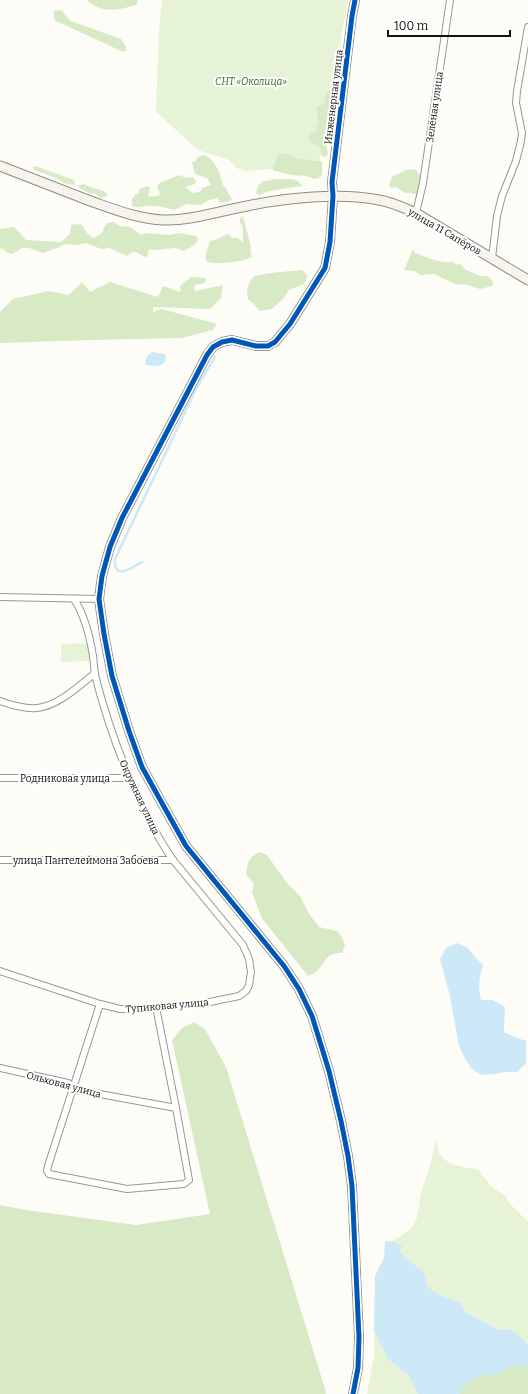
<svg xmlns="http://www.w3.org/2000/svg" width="528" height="1394" viewBox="0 0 528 1394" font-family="Bitter,serif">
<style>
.green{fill:#e7f3d7}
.forest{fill:#d8eac5}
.water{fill:#cde8f7}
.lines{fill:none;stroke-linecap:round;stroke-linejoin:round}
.stream{stroke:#cde8f7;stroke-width:2.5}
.minor-casing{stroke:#979795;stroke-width:8}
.tertiary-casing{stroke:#979795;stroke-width:10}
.secondary-casing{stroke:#8e8d8b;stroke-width:11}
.minor{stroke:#fffffe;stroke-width:6}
.tertiary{stroke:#fffffe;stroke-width:8}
.secondary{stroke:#f6f4eb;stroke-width:9}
.cycleway-casing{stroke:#fff;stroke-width:8}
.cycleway{stroke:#0057b8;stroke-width:5}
.labels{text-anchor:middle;stroke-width:4;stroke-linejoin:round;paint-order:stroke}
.park-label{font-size:10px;font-style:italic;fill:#2f6b1f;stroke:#fff}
.street-label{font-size:10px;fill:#111;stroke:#fff}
</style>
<rect width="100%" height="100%" fill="#fdfcf7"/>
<!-- green -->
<g class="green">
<path d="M 162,0 L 348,0 L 318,169 L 271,169 L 246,171 L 236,168 L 229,160 L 198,150 L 156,112 L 159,29 Z"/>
<path d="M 88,643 L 90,661 L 61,662 L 61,644 Z"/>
<path d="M 435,1139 C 438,1144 437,1150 440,1154 C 448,1167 465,1167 478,1169 L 490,1185 L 506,1197 L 509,1203 L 528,1222 L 528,1346 L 523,1339 L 512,1330 L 499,1330 L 465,1312 L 460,1302 L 439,1295 L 427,1286 L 425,1274 L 400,1252 L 392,1241 C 400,1237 409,1232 414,1224 C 419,1216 419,1203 421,1194 C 426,1175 434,1158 435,1139 Z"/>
<path d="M 374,1331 L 388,1359 L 409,1376 L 418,1394 L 367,1394 L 374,1357 Z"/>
</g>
<!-- forest -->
<g class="forest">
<path d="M 87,0 L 138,0 L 136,5 C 120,10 100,14 87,0 Z"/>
<path d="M 62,10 L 66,16 L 71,21 L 121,39 L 126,46 L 126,50 L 123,52 L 54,20 L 54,11 Z"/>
<path d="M 330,90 L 335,95 L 334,99 L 331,101 L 330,106 L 332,116 L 325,131 L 328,155 L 324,157 L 321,155 L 321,149 L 317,144 L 314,145 L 308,138 L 311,133 L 316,132 L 316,126 L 319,125 L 316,107 L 324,104 L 326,93 Z"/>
<path d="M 281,154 L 290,154 L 299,159 L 304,159 L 311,161 L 322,161 C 323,165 321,170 322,175 L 319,178 L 314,179 C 305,174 296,176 287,174 C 282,173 279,171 274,171 L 272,167 L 275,166 L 277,156 Z"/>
<path d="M 205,155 C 217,162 220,173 223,186 L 226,188 C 227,193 231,195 232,200 L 223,203 L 219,202 L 218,198 L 209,200 L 201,205 L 187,204 L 174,210 C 168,208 159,206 152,206 C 144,205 140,209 132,206 L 132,199 L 135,195 L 139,193 L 139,189 L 147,186 L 150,187 L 148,197 L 160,195 L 157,186 L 160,183 L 179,175 L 186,178 L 193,177 L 196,181 L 195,184 L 185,187 L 193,193 L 200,192 L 202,188 L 211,185 L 207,178 L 195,174 L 192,162 L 196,161 L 197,157 Z"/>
<path d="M 35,166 L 74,180 L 75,184 L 72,185 L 64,183 L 56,178 L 34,170 L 33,167 Z"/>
<path d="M 415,169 L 419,174 L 424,174 L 421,195 C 415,195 410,192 405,193 L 396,187 L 391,188 L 389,185 L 392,177 L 406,170 Z"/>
<path d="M 275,179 C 280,180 291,178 295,180 C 299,181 300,184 303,186 C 292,187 281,189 271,191 C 267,191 263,194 259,195 L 256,193 L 258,185 L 261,184 L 261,182 Z"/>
<path d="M 84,184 C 91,188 98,189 106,192 L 107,196 L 101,198 L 94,193 L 91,194 L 79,188 L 79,185 Z"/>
<path d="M 242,216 L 244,220 L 251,247 L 250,251 L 252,257 C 246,261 210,267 206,260 C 204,257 209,245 210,241 C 217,240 222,236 229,234 L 232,238 L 238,238 L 243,243 L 243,227 L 240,222 L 240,218 Z"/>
<path d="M 113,222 L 120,226 L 130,227 L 140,234 L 144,234 L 147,233 L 169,235 L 179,233 L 196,236 L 198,238 C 197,246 190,247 184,251 L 175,248 L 157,250 L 149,249 L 147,257 C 138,256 137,247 127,256 L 109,248 L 101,249 L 86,243 L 77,245 L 65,244 L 60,247 L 43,253 L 29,248 L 22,248 L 12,254 L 6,252 L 2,248 L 0,249 L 0,229 L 14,227 L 26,240 L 61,242 L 70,234 L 71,225 L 77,224 L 82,225 L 86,232 L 93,238 L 96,237 L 103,232 L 103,229 L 107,223 Z"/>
<path d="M 413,249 L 415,253 C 428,257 439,264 454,262 L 456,265 L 460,264 L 466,270 L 480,276 L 486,276 L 490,278 L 493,282 L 492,286 L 480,289 L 468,285 L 455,284 L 434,274 L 420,275 L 415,271 L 404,270 Z"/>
<path d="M 302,270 L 308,276 L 304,284 L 289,290 L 284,298 L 272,309 L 259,311 L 254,304 L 248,299 C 246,289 248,284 254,276 L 271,273 Z"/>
<path d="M 191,277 L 206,278 L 205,283 L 194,285 L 195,291 L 223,285 L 221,298 L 210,309 L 153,307 L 153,312 L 162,309 L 217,324 L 213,330 L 182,338 L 92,340 L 0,343 L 0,312 L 13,299 L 48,291 L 69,295 L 82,282 L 90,292 L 110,282 L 158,297 L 163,286 L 181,292 L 180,286 Z"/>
<path d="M 259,852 L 267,855 L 287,883 L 300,896 L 308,912 L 319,927 L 337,931 L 342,937 L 345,945 L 342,953 C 325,953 327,961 317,971 C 315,973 311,975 308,976 L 261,917 L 252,892 L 254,884 L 246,874 C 247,862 249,858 259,852 Z"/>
<path d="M 194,1022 L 205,1029 L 226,1067 L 325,1389 L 326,1394 L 0,1394 L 0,1205 L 26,1210 L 136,1225 L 210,1214 L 172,1040 L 182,1028 Z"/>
<path d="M 512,1365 L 528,1366 L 528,1394 L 459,1394 L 464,1386 L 481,1374 L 495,1375 Z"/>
</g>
<!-- water -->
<g class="water">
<path d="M 152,352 L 164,354 L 166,356 C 166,368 155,366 146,365 L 145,363 L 147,356 Z"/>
<path d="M 457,943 L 468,948 L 474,956 L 483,965 C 479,978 478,987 481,1000 L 492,1000 L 505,1007 L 504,1032 L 515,1037 L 526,1041 L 526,1064 L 517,1072 L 505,1072 L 493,1074 L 481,1075 L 471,1068 L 464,1057 L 459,1046 L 450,996 L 440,959 L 446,948 Z"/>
<path d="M 392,1241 L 402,1246 L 400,1252 L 425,1274 L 427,1286 L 439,1295 L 460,1302 L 465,1312 L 499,1330 L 512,1330 L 523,1339 L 528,1346 L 528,1366 L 512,1365 L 495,1375 L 481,1374 L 464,1386 L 459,1394 L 418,1394 L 409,1376 L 388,1359 L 374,1331 L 375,1276 L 384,1258 L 385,1242 Z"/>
</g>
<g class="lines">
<!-- stream -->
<path class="stream" d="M 142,562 C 132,568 113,581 115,559 L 197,387 L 215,357"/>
<defs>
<g id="minor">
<path d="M 416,213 L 423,183 L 450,0"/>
<path d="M 492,258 L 497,216 L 502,196 L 516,161 L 521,141 L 522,133 L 516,103 L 517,91 L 528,27"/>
<path d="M 0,597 L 99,599"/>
<path d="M 0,701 C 11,705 25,709 37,708 C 58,706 79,686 95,673"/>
<path d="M 0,778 L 130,778"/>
<path d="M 0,860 L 173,860"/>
<path d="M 0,971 L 100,1004 L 120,1009 L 136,1009 L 205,1003 L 239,996 L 246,991 L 249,985 L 251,972 L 249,959 L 243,945 L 173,860 C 138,809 110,734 95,675 C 94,669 94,662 93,656 C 90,637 85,616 74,599"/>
<path d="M 100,1004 L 48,1166 L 47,1171 L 49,1174 L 127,1189 L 184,1184 L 189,1180 L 176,1108 L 156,1007"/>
<path d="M 0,1068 L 68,1083 L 78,1090 L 176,1108"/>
</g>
<path id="tertiary" d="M 353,1394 L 358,1368 L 359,1337 L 352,1186 L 348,1156 L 341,1121 L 329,1071 L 312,1016 L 299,989 L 284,966 L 186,846 L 163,805 L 142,767 L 129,731 L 112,676 L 104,634 L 99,599 L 102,576 L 110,547 L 122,518 L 207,355 L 213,347 L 222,342 L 232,340 L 256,346 L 268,346 L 275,342 L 290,324 L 325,268 L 330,242 L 333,196 L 332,182 L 352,16 L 355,0"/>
<path id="secondary" d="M 0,166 C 31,178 62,190 93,202 C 116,210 139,219 163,220 C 191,221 219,211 247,206 C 284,198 341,192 379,200 C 392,202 404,208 416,213 L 528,280"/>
</defs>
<!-- minor casing -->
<use href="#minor" class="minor-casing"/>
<!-- tertiary casing -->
<use href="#tertiary" class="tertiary-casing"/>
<!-- secondary casing -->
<use href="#secondary" class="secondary-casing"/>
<!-- minor -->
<use href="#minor" class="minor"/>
<!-- tertiary -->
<use href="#tertiary" class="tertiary"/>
<!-- secondary -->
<use href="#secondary" class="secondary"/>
<defs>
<path id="cycleway" d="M 353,1394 L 358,1368 L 359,1337 L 352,1186 L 348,1156 L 341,1121 L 329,1071 L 312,1016 L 299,989 L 284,966 L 186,846 L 163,805 L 142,767 L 129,731 L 112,676 L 104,634 L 99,599 L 102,576 L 110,547 L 122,518 L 207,355 L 213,347 L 222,342 L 232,340 L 256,346 L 268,346 L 275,342 L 290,324 L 325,268 L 330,242 L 333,196 L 332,182 L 352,16 L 355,0"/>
</defs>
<!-- cycleway casing -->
<use href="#cycleway" class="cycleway-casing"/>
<!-- cycleway -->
<use href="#cycleway" class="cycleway"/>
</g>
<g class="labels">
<!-- park labels -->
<g class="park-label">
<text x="251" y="85">СНТ «Околица»</text>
</g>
<!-- street labels -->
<g class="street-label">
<text transform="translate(333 97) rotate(-83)" y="4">Инженерная улица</text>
<text transform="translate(434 107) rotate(-82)" y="4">Зелёная улица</text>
<text transform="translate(445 231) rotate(30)" y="4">улица 11 Сапёров</text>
<text x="65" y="782">Родниковая улица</text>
<text transform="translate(140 797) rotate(65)" y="4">Окружная улица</text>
<text x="86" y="864">улица Пантелеймона Забоева</text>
<text transform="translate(167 1005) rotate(-5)" y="4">Тупиковая улица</text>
<text transform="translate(64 1084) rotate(15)" y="4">Ольховая улица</text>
</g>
</g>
<!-- scale -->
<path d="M388 30v6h122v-6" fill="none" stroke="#111111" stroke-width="2"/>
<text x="394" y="30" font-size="12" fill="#111111" stroke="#ffffff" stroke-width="3" paint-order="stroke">100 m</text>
</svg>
